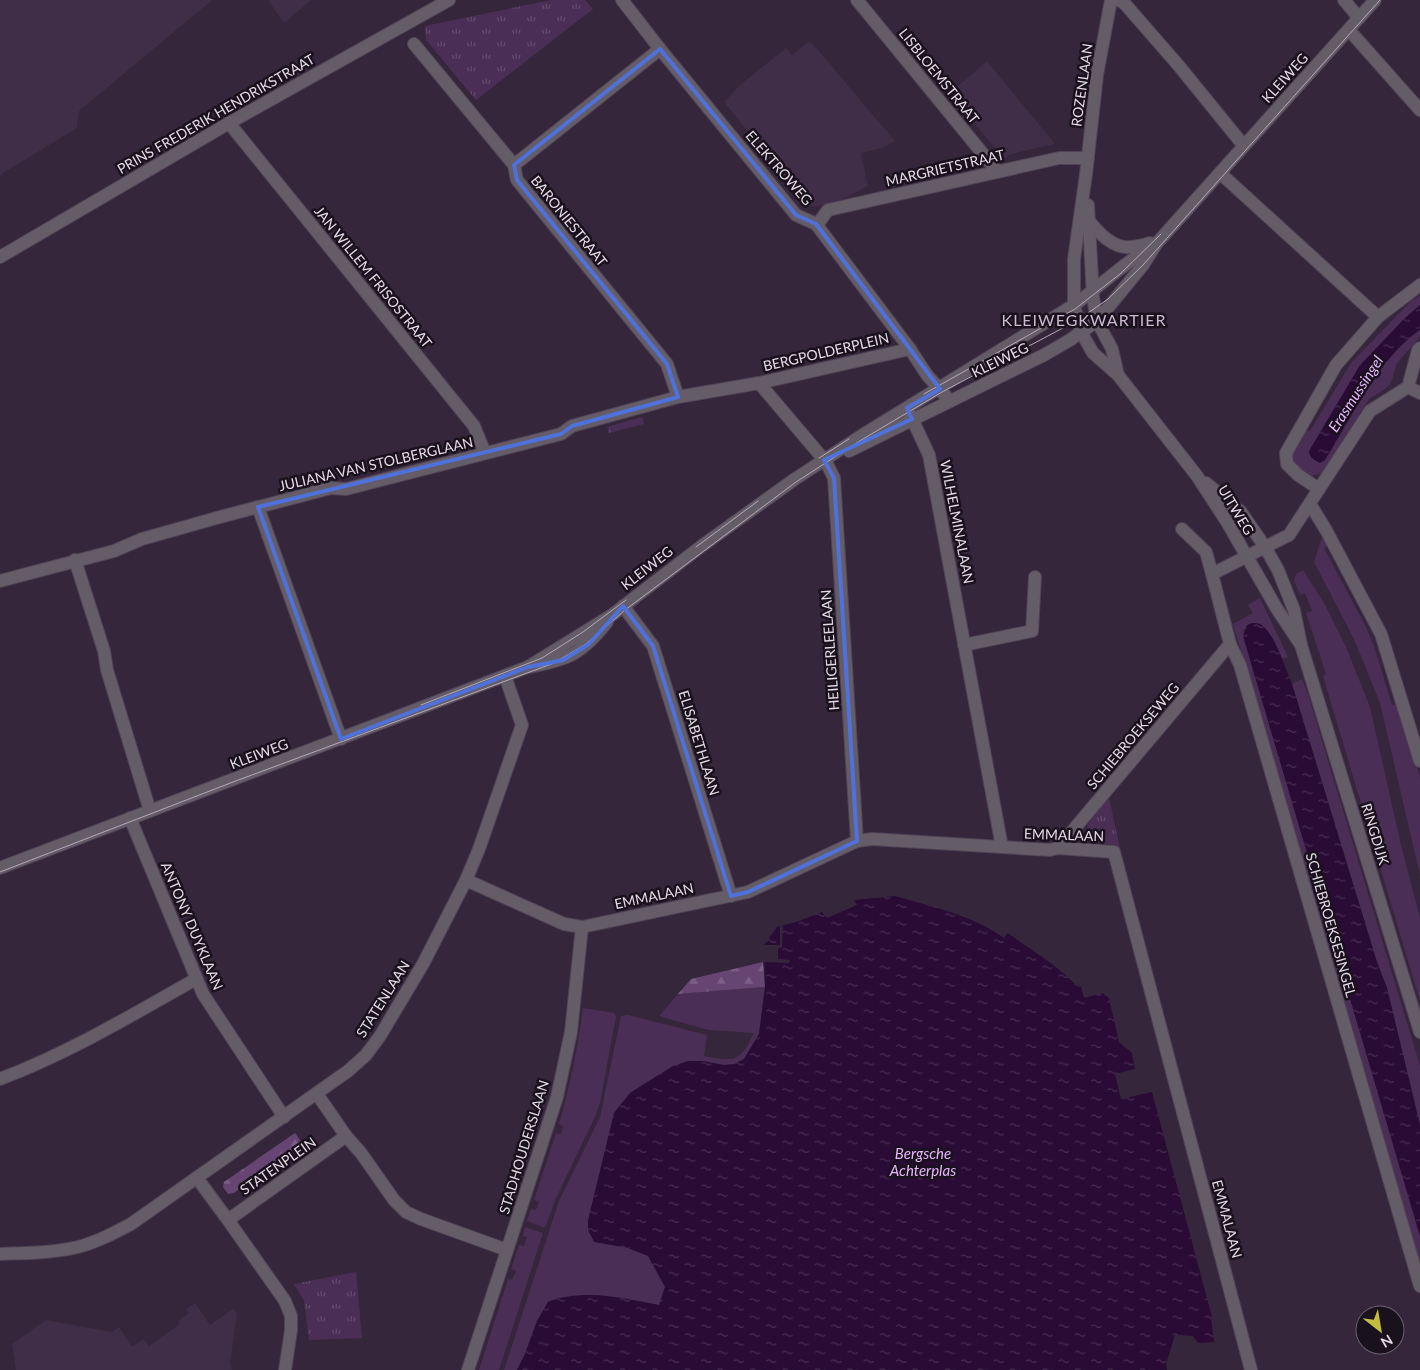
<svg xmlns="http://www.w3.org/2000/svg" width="1420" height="1370" viewBox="0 0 1420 1370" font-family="Lato,sans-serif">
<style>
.built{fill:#402d48}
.green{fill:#4b2e56}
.forest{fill:url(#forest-firs)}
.park{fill:url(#park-tufts)}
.water{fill:url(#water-ripples)}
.pier{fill:#35263b}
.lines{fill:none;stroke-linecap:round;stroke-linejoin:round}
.pedestrian-casing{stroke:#514357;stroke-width:14}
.minor-casing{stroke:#514357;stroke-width:14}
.tertiary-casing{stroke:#514357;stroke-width:14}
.pedestrian{stroke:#645d67;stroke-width:12}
.minor{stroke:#645d67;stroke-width:12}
.tertiary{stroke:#645d67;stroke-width:12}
.tram{stroke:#b5a9b9;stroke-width:1}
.marked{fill:none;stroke:#4f71dc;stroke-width:4;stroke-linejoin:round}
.labels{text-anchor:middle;stroke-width:5;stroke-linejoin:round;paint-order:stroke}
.street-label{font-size:14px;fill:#e4dae8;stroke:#19121c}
.water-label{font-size:15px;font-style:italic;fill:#e8b4fd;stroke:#19121c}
.quarter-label{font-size:16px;letter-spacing:1px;fill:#cbb9d3;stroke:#19121c}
</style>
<defs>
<pattern id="forest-firs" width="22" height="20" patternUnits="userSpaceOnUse" patternTransform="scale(1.25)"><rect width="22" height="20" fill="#664573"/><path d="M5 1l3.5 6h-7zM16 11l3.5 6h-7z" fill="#7c5f87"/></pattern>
<pattern id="park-tufts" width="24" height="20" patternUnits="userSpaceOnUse" patternTransform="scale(1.25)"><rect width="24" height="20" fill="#4b2e56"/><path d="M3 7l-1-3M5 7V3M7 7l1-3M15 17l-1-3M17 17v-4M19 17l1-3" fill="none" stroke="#654c6e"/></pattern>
<pattern id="water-ripples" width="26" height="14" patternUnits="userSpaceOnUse" patternTransform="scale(1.25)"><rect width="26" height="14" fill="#2a0b35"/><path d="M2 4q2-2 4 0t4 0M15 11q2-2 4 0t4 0" fill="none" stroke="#492e52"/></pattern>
</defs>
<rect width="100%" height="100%" fill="#35263b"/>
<!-- built -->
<g class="built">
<path d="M 0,0 L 212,0 L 79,111 L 77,128 L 0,175 Z"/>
<path d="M 268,0 L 311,0 L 284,23 Z"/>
<path d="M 808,42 L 812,43 L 895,141 L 882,148 L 861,153 L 868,186 L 839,201 L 818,206 L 809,206 L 724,102 L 740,85 L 786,48 L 792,55 Z"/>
<path d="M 987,61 L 1055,144 L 1011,154 L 1004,159 L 953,97 L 954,96 L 951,92 Z"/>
<path d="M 195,1303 L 210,1325 L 233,1309 L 237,1314 L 230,1363 L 232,1370 L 16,1370 L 12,1344 L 46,1320 L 112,1332 L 119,1327 L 132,1347 L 143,1339 L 149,1346 L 180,1324 L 178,1321 L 189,1313 L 186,1309 Z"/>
</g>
<!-- green -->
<g class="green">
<path d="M 1420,296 L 1420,305 L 1405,318 L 1388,337 L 1325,460 C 1350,420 1380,356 1420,330 L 1420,337 L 1397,363 L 1391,383 L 1385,389 L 1369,399 L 1323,472 C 1317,476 1311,476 1305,473 C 1283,461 1296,446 1305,430 L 1310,431 L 1351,363 L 1411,301 Z"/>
<path d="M 1323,534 L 1329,545 L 1324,548 L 1365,625 L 1374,646 L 1392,705 L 1398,704 L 1420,777 L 1420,875 L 1380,703 L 1354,639 L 1314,562 Z"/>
<path d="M 1303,570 L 1324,603 L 1346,647 L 1370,707 L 1401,845 L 1420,918 L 1420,1001 L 1323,676 L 1326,674 L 1306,613 L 1312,611 L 1305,593 L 1300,595 L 1294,580 L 1296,574 Z"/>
<path d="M 1260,598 L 1288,657 L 1282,659 L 1279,651 L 1244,629 L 1243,636 L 1420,1236 L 1420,1268 L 1233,624 L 1253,613 L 1248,605 Z"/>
<path d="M 1302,679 L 1308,694 L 1420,1066 L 1420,1125 L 1387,988 L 1377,962 L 1292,684 Z"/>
<path d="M 765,987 L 759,1034 L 744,1059 L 734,1064 L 724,1065 L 703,1061 L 656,1076 L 630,1093 L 614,1113 L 608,1139 L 628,1248 L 648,1256 L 665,1287 L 659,1305 L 598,1295 L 558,1298 L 548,1302 L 537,1321 L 525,1354 L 517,1370 L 504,1370 L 559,1201 L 600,1117 L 621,1016 L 628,1015 L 707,1035 L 704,1056 C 735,1062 740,1062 754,1033 L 708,1030 L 659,1016 L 678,994 Z"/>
<path d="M 583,1008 L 614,1013 L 616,1016 L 600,1103 L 595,1117 L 556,1198 L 545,1228 L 527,1221 L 531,1209 L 536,1210 L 539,1202 L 534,1200 L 556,1133 L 561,1134 L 563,1126 L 559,1124 C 570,1086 578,1047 583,1008 Z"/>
<path d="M 525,1227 L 543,1233 L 499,1370 L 479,1370 L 508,1279 L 512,1280 L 516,1271 L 511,1269 L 519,1245 L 524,1246 L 527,1237 L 523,1236 Z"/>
</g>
<!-- forest -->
<g class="forest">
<path d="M 763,962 L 765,987 L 678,994 L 691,979 Z"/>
<path d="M 295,1133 L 302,1143 L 234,1193 L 228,1194 L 223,1187 L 224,1182 Z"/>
</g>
<!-- park -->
<g class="park">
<path d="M 551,0 L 585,0 L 593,9 L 476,100 L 426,40 L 425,26 Z"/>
<path d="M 642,417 L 644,424 L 609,433 L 607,427 Z"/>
<path d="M 1109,798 L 1120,849 C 1109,841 1101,845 1090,840 C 1075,833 1103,806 1109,798 Z"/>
<path d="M 356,1272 L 362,1338 L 309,1340 L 304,1300 L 294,1284 Z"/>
</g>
<!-- water -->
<g class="water">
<path d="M 1420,305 L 1420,330 C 1380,356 1350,420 1325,460 L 1320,463 C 1314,460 1309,457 1309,451 L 1360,365 L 1405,318 Z"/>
<path d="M 1252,623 C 1256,623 1260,623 1263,626 C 1275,635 1286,670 1292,684 L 1377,962 L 1387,988 L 1420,1125 L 1420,1236 L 1243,636 L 1247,625 Z"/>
<path d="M 895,896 C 933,907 972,915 1004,938 L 1008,933 C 1032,951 1057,965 1078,987 L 1081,986 L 1084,998 L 1102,993 L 1109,998 L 1119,1042 L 1132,1053 L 1135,1069 L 1115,1074 L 1121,1099 L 1152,1092 L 1212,1317 L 1211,1318 L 1214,1342 L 1198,1343 L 1193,1336 L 1175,1335 L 1166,1364 L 1167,1370 L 517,1370 L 525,1354 L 537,1321 L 548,1302 C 584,1288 622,1298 659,1305 L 665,1287 L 648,1256 L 628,1248 L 594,1242 L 588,1230 L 588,1220 L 614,1113 L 630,1093 L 673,1066 L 688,1061 L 703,1061 L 724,1065 L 734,1064 L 744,1059 L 759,1034 L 765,987 L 764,945 L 777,927 L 796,922 L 822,912 L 827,918 L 857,905 L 854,900 Z"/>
</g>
<!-- pier -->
<path class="pier" d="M 783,925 L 782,948 L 778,948 L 778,959 L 790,960 L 789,963 L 763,962 L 764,945 L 780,945 L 780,926 Z"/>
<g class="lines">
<defs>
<path id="pedestrian" d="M 759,383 L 910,349"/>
<g id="minor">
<path d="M 622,0 L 660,49 L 796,215 L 816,224 L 910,349 L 927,375 L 950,401"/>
<path d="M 857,0 L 997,171"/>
<path d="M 1119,0 L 1125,4 L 1179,66 L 1244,146"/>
<path d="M 1344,0 L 1359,18"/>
<path d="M 1349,30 L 1420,110"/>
<path d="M 414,44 L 514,165 L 517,180 L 667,364 L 678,397"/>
<path d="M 229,123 L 474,426 L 485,453"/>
<path d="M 514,165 L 660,49"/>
<path d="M 1220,173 L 1378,317"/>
<path d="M 817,225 L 828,210 L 1059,158 L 1088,158"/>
<path d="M 0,257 L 229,123 L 449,0"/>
<path d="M 1408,387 L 1420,393"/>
<path d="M 908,410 L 929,455 L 1002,847"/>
<path d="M 1319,489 L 1298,475 L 1287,464 L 1286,453 L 1336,365 L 1378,317 L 1420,285"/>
<path d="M 1310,504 L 1326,530 L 1381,634 L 1420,761"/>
<path d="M 258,507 L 341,739"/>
<path d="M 1182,529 L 1206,552 L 1212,574 L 1289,535 L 1370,411 L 1408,387 L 1418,350 L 1420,348"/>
<path d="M 75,560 L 104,651 L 107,670 L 150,811"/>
<path d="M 1212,574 L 1230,644 L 1240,665 L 1420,1286"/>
<path d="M 0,581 L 114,551 L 142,539 L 220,517 L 331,488 L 346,489 L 561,434 L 572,426 L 678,397 L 759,383 L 826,462 L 834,478 L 857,841"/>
<path d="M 623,606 L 653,646 L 731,896"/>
<path d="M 964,645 L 1032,631 L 1035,577"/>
<path d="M 130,818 L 203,994 L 284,1117"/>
<path d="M 1058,848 L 1230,644"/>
<path d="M 466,880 L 564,924 L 582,927 L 748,892 L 857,841 L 872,839 L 1050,850 L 1058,848 L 1114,852 L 1251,1370"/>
<path d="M 0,1079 C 69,1053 132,1015 196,979"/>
<path d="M 346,1136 L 361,1153 L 394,1200 L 406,1212 L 421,1219 L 507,1250"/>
<path d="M 197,1178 L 228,1220 L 346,1136 L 317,1094"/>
<path d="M 228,1220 L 285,1301 L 291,1316 L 291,1330 L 285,1370"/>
<path d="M 0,1254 C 26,1253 52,1253 78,1247 C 97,1242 114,1233 131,1224 L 348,1071 L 366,1055 L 380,1036 L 423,964 L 466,880 L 479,849 L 522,725 L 505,676"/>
<path d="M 468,1370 L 557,1097 L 571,1032 L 582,927"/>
</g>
<g id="tertiary">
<path d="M 1111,0 L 1097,75 L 1086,174 L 1074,259 L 1074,305 L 1081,332 L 1093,353 L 1118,375 L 1197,476 L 1227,522 L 1277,609 L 1301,645"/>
<path d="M 1088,205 L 1093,297 L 1097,321 L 1112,349 L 1118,375"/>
<path d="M 1088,220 C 1098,232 1113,249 1130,247 C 1136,247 1143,245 1150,243"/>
<path d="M 849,451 L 1044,355 L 1070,340 L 1097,321 L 1143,265 L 1157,243 L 1375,0"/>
<path d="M 1206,483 L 1241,512 L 1265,547 L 1278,570 L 1294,610 L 1301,645 L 1420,1032"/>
<path d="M 528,667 L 612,615 L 703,545 L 795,479 L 864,434 L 1074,305 C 1102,285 1127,260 1157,243"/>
<path d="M 0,868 L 528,667 C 568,660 582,654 607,622"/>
</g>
</defs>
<!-- pedestrian casing -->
<use href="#pedestrian" class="pedestrian-casing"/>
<!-- minor casing -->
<use href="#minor" class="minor-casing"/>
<!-- tertiary casing -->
<use href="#tertiary" class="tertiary-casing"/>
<!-- pedestrian -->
<use href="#pedestrian" class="pedestrian"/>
<!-- minor -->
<use href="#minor" class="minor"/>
<!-- tertiary -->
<use href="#tertiary" class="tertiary"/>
<!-- tram -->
<g class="tram">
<path d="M 924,394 L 1075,309 L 1120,274 L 1161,234"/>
<path d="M 819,458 L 849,439"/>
<path d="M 696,547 L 758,501"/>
<path d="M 421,705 L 542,658 L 583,632 L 626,600"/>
<path d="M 0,872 L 233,782 L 554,663 L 586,644 L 625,610 L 796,482 L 858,442 L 942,392 L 1078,320 L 1108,299 L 1143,265 L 1380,0"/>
</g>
</g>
<!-- marked area -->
<path class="marked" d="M 660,49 L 796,215 L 816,224 L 940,389 L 907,408 L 912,419 L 824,460 L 834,478 L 857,841 L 748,892 L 731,896 L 653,646 L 623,606 L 589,644 L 563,660 L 528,667 L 341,739 L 258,507 L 561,434 L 572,426 L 678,397 L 667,364 L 517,180 L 514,165 Z"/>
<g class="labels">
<!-- street labels -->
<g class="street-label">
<text transform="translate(939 76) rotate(51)" y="5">LISBLOEMSTRAAT</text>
<text transform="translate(1285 78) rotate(-48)" y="5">KLEIWEG</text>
<text transform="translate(1082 85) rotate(-82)" y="5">ROZENLAAN</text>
<text transform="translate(216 114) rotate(-30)" y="5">PRINS FREDERIK HENDRIKSTRAAT</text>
<text transform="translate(779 168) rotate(49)" y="5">ELEKTROWEG</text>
<text transform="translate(945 168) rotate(-13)" y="5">MARGRIETSTRAAT</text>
<text transform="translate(569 221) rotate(51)" y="5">BARONIESTRAAT</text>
<text transform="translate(373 277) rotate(51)" y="5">JAN WILLEM FRISOSTRAAT</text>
<text transform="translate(826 352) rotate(-13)" y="5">BERGPOLDERPLEIN</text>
<text transform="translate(1000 360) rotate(-26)" y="5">KLEIWEG</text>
<text transform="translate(376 464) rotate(-13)" y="5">JULIANA VAN STOLBERGLAAN</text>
<text transform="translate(1236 510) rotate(59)" y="5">UITWEG</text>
<text transform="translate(957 522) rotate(79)" y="5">WILHELMINALAAN</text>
<text transform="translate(647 568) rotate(-38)" y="5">KLEIWEG</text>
<text transform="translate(830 650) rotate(-94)" y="5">HEILIGERLEELAAN</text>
<text transform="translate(1133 736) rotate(-50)" y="5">SCHIEBROEKSEWEG</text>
<text transform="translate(699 743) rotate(73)" y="5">ELISABETHLAAN</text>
<text transform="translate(259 754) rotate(-21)" y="5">KLEIWEG</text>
<text transform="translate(1375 834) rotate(73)" y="5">RINGDIJK</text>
<text transform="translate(1064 835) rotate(2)" y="5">EMMALAAN</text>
<text transform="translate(654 896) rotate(-12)" y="5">EMMALAAN</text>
<text transform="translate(1331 925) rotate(74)" y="5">SCHIEBROEKSESINGEL</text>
<text transform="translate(192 926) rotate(67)" y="5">ANTONY DUYKLAAN</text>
<text transform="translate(383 999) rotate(-58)" y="5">STATENLAAN</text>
<text transform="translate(524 1147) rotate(-73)" y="5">STADHOUDERSLAAN</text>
<text transform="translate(278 1166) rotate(-35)" y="5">STATENPLEIN</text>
<text transform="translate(1227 1219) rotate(75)" y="5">EMMALAAN</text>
</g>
<!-- water labels -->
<g class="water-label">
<text transform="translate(1356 394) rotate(-57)" y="5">Erasmussingel</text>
<text x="923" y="1159">Bergsche<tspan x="923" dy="17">Achterplas</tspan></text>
</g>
<!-- quarter labels -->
<g class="quarter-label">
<text x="1084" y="326">KLEIWEGKWARTIER</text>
</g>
</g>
<!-- north arrow -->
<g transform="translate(1380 1330) rotate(149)"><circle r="24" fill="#19121c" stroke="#6a626e"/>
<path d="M0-4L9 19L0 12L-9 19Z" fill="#c4bc3e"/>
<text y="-8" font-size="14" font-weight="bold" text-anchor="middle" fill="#e4dae8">N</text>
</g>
</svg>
